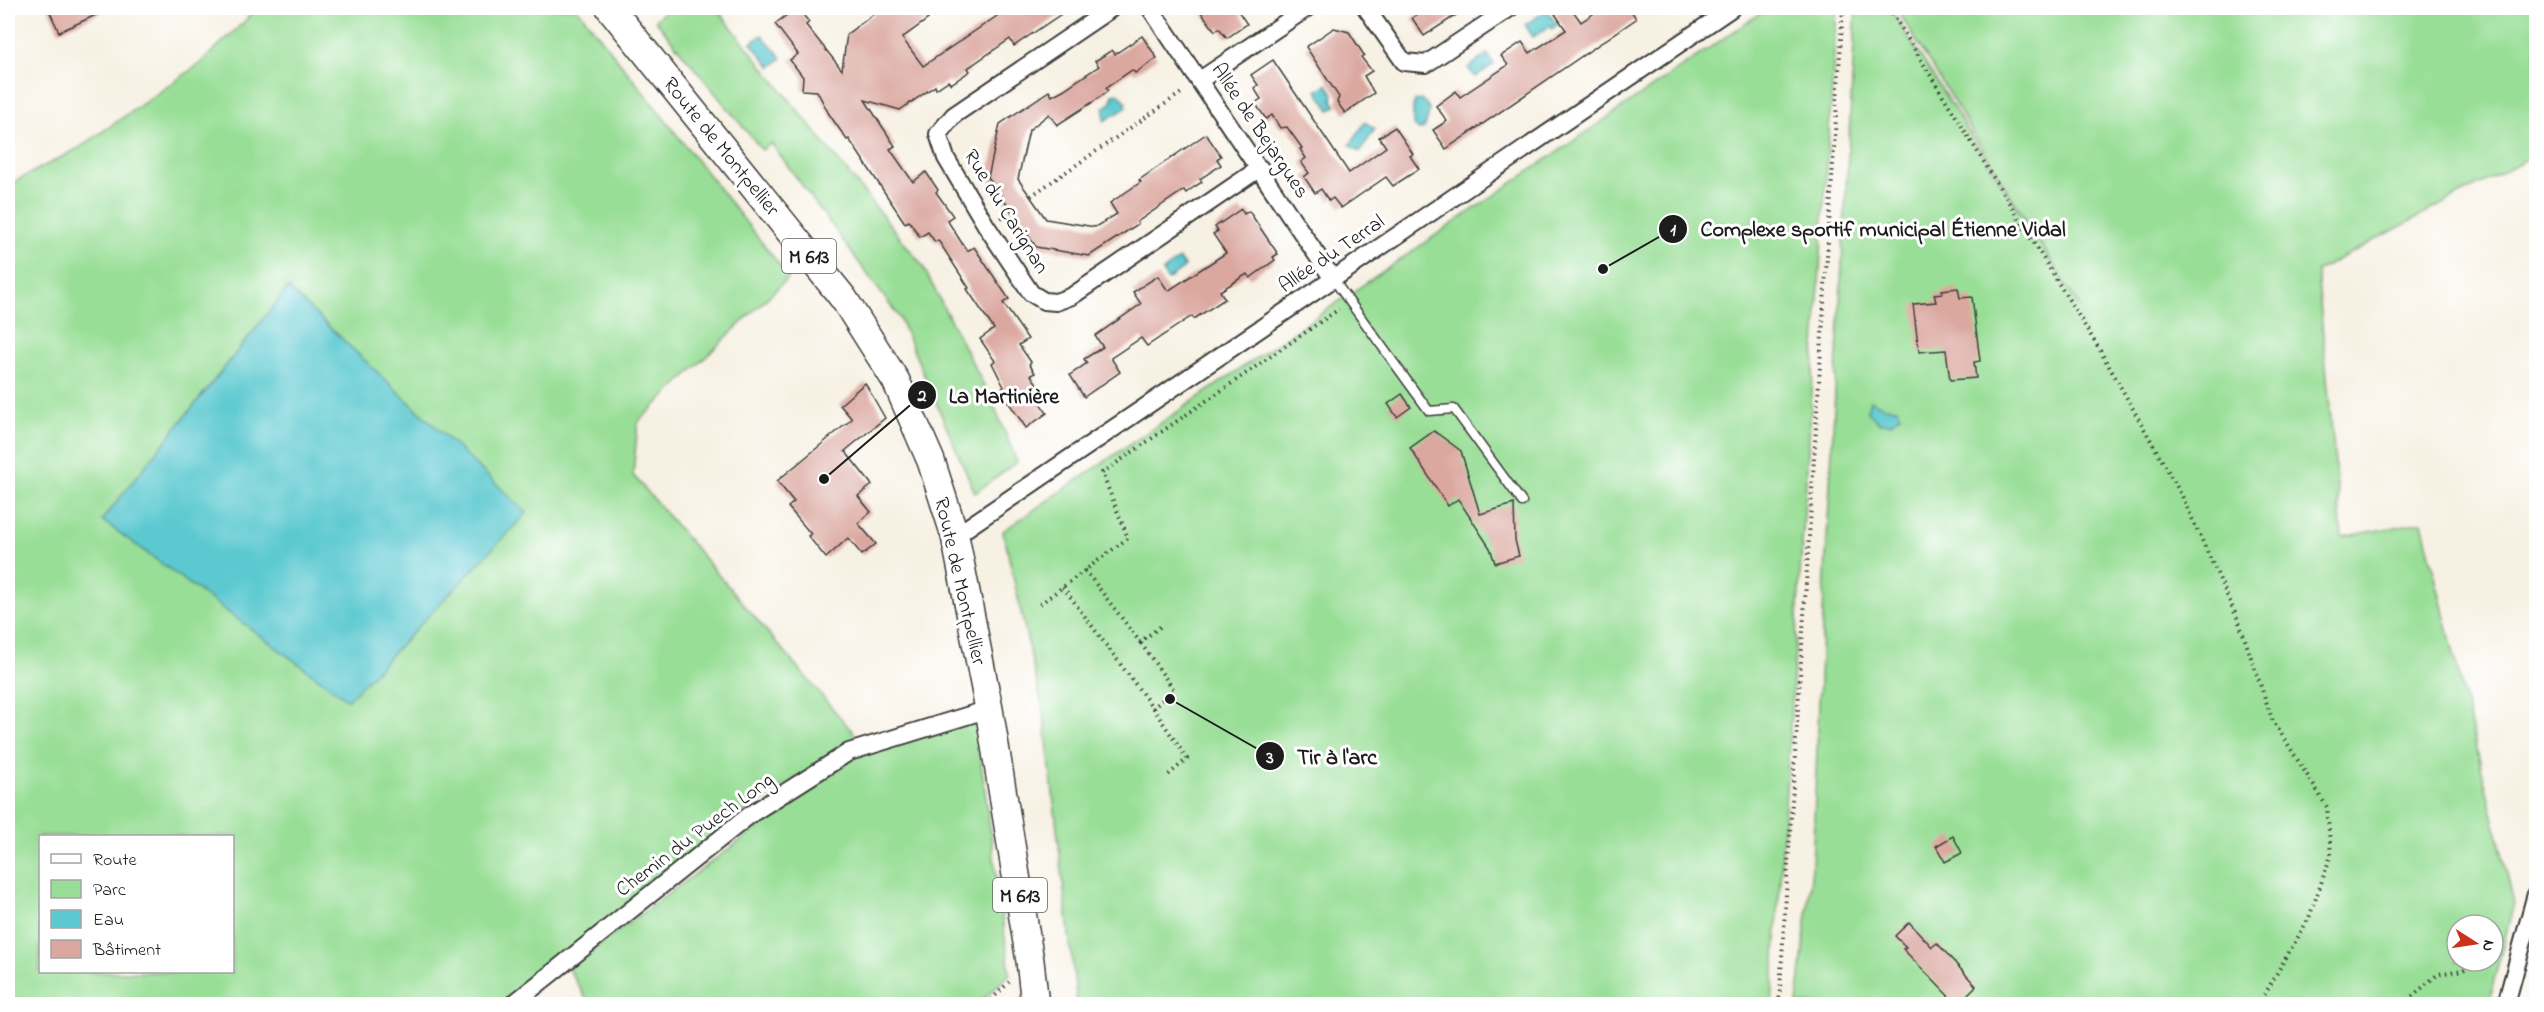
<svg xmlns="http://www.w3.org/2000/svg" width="2544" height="1012" viewBox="0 0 2544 1012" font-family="'Indie Flower',sans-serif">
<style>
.green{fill:#98de96;stroke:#5a7d59;stroke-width:1.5;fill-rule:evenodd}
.water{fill:#5cc9d0;stroke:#3c7276;stroke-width:1.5}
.building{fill:#dba8a0}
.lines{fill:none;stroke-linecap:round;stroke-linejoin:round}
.lane-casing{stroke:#3d3c3a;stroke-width:11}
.street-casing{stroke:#3d3c3a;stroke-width:20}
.primary-casing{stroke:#3d3c3a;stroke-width:30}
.path{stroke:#3d3c3a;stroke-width:4;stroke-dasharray:1.5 4.5;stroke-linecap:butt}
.lane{stroke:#fff;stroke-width:8}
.street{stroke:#fff;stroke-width:16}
.primary{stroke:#fff;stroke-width:27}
.labels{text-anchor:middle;stroke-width:6;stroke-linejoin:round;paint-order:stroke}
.shield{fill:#fff;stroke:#606060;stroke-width:1.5}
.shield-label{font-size:20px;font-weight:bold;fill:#1c1c1c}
.street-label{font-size:21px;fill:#1c1c1c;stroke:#fff}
.leader{fill:none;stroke:#1c1c1c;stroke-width:2}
.callout-dot{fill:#1c1c1c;stroke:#fff;stroke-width:2}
.mark-label{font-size:18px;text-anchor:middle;font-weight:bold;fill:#fff}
.callout-label{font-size:22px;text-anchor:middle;font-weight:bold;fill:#1c1c1c;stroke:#fff;stroke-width:6;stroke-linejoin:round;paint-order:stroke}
</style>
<rect width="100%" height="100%" fill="#fff"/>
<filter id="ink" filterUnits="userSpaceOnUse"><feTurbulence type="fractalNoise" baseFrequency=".0167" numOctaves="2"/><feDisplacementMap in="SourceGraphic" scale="12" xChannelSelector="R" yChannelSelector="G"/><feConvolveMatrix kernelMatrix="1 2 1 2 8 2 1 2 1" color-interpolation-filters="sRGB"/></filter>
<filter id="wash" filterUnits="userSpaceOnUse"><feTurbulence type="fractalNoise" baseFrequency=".008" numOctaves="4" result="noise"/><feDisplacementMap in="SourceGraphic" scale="24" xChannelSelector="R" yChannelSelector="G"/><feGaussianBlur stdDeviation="1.35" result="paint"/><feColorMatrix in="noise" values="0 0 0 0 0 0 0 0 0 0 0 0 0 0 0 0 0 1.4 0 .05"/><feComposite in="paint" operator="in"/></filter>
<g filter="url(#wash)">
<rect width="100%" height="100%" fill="#f7f1e3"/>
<!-- green -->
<g class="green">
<path d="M 256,8 L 577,8 L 789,277 L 638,422 L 633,475 L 858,738 L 749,809 L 502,1004 L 8,1004 L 8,185 L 79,148 L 198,65 L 244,22 ZM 40,836 L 232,836 L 232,972 L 40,972 Z"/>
<path d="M 669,8 L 716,8 L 922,265 L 992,401 L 1017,462 L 975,493 L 899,317 L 771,143 L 762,150 L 655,20 Z"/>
<path d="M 1768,8 L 1837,8 L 1772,1004 L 1077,1004 L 1044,715 L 1003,531 Z"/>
<path d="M 1856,8 L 1890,8 L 2081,309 L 1896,8 L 2536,8 L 2536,154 L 2317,271 L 2342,537 L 2422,522 L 2514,903 L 2488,1004 L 1797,1004 L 1812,867 L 1822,631 ZM 2457,925 L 2493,925 L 2493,961 L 2457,961 Z"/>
<path d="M 975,718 L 1010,974 L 978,1004 L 589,1004 L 568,968 L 852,758 Z"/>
</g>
<!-- water -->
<g class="water">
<path d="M 1547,10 L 1557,25 L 1552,29 L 1550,26 L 1533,37 L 1525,25 Z"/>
<path d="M 762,35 L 782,58 L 771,67 L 751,43 Z"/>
<path d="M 1487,54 L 1494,64 L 1475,77 L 1468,68 Z"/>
<path d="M 1327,84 L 1333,94 L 1332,100 L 1336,106 L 1330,110 L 1317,91 Z"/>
<path d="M 1118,93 L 1126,102 L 1126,108 L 1104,121 L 1104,108 L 1111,103 L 1113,94 Z"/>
<path d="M 1421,100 C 1434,106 1428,118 1424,128 L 1419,130 L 1413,125 L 1413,106 L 1415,101 Z"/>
<path d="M 1365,122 L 1375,129 L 1360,152 L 1350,145 Z"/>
<path d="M 1179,259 L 1185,267 L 1168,280 L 1162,272 Z"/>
<path d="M 288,288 L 527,513 L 348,700 L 102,520 Z"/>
<path d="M 1870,400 L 1884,407 L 1897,408 L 1901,415 L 1891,423 L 1880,423 L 1867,411 Z"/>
</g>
<g id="blocks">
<!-- building -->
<g class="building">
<path d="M 48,8 L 111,8 L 59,32 Z"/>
<path d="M 882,8 L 919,8 L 928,19 L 902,38 L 923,66 L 1006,10 L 1009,15 L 1020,8 L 1070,8 L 1014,46 L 1010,39 L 968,68 L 970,71 L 951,84 L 948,81 L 936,89 L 935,86 L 900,110 L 865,100 L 895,146 L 890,149 L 913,182 L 926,172 L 938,190 L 936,192 L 953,216 L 947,220 L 967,251 L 974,247 L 1009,299 L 1003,303 L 1028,339 L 1019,345 L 1031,362 L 1029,364 L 1035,373 L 1031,375 L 1037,384 L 1030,389 L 1047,413 L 1026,428 L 1000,390 L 1004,387 L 992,363 L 995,361 L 980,339 L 994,329 L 967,289 L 969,288 L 938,240 L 935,242 L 928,232 L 920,237 L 909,221 L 905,223 L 849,139 L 847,140 L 829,114 L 817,91 L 802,90 L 803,77 L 790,60 L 798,54 L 775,24 L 792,11 L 794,14 L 799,10 L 809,22 L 806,25 L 842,70 L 847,34 Z"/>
<path d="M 1198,8 L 1236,8 L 1247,24 L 1227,38 L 1219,28 L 1215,31 Z"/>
<path d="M 1427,8 L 1467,8 L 1424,36 L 1412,18 Z"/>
<path d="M 1565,8 L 1571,8 L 1581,22 L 1602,8 L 1630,8 L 1636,19 L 1446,149 L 1433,130 L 1447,121 L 1436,106 L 1456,91 L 1460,97 L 1508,65 L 1501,56 L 1522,42 L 1530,53 L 1566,30 L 1555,14 Z"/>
<path d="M 1334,28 L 1349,32 L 1364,55 L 1361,57 L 1372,71 L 1364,76 L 1374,93 L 1345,113 L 1337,102 L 1339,97 L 1306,47 Z"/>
<path d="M 1142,36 L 1157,58 L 1135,73 L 1132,70 L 1106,88 L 1108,91 L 1093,102 L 1057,125 L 1049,114 L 1029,130 L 1018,179 L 1046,219 L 1095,227 L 1117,214 L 1110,203 L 1141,182 L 1139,180 L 1206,134 L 1221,156 L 1217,159 L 1221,165 L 1200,179 L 1202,182 L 1194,187 L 1186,193 L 1184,190 L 1137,222 L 1138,224 L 1089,256 L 1036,247 L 988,177 L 1000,124 L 1049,91 L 1052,96 L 1063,90 L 1099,66 L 1095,61 L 1112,50 L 1115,54 Z"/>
<path d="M 1273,60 L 1349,173 L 1386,147 L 1379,137 L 1395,127 L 1413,154 L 1410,156 L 1419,169 L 1393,186 L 1386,177 L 1341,208 L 1333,198 L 1329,201 L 1321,189 L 1315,193 L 1304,177 L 1309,173 L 1301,162 L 1306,158 L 1300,149 L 1302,148 L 1287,127 L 1280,128 L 1272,115 L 1266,119 L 1255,103 L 1261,99 L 1254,88 L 1258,85 L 1251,75 Z"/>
<path d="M 1241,209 L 1244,214 L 1249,211 L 1265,235 L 1278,254 L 1273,257 L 1275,260 L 1250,278 L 1247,274 L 1220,291 L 1225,299 L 1194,319 L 1192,316 L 1147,346 L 1141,338 L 1111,358 L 1120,372 L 1084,397 L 1070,375 L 1087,363 L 1084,359 L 1103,347 L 1095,336 L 1141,304 L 1133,292 L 1158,276 L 1168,291 L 1226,253 L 1213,234 L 1218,231 L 1215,227 Z"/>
<path d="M 1958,288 L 1960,298 L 1972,297 L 1980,361 L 1974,362 L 1976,378 L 1950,380 L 1946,350 L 1919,352 L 1913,304 L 1936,302 L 1934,294 L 1943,293 L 1942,290 Z"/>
<path d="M 865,383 L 885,418 L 845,451 L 872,485 L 858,496 L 871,512 L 858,523 L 876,544 L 862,555 L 848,538 L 826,558 L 808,536 L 811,534 L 788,507 L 794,502 L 777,481 L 852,419 L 840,405 Z"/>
<path d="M 1402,394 L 1411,407 L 1397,417 L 1388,404 Z"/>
<path d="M 1434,431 L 1461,451 L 1480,514 L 1514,504 L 1515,540 L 1519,556 L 1495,563 L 1490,548 L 1458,499 L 1448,506 L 1410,448 Z"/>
<path d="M 1953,836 L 1962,853 L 1945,862 L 1936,846 Z"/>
<path d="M 1909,922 L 1932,947 L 1937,943 L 1976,986 L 1957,1005 L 1903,949 L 1906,947 L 1895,936 Z"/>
</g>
</g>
</g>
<g filter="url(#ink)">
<use href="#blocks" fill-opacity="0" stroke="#3d3c3a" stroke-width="1.5"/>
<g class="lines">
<defs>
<path id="lane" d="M 1333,279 L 1429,411 L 1454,409 L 1522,502"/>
<g id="street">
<path d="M 1112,8 L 954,115 L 938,134 L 946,158 L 987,227 L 1031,293 L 1044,301 L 1056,302 L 1072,296 L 1260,168"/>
<path d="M 1150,8 L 1333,279"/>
<path d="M 1366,8 L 1404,62 L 1426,64 L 1510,8"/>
<path d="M 1200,80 L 1307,8"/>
<path d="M 955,536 L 1732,8"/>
<path d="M 513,1004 L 751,814 L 849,752 L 989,709"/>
<path d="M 2506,1004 L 2536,894"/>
</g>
<path id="primary" d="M 610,8 L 844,299 L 896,381 L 931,461 L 955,536 L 989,709 L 1030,961 L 1035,1004"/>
</defs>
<!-- lane casing -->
<use href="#lane" class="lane-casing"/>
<!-- street casing -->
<use href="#street" class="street-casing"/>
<!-- primary casing -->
<use href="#primary" class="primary-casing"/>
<!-- path -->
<g class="path">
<path d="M 1889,8 L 2101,352 L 2182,496 L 2239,622 L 2272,719 L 2327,807 L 2331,855 L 2309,918 L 2259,1004"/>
<path d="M 1031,196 L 1184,91"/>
<path d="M 1001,218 L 1012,210"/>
<path d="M 1085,570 L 1140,642 L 1161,626"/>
<path d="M 1063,587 L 1153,708 L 1174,690 L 1140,642"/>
<path d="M 1040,604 L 1128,538 L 1102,473 L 1339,309"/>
<path d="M 1153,708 L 1187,759 L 1166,777"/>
<path d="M 2493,954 L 2501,950"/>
<path d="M 987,1004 L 1009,982"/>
<path d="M 1779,1004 L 1843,8"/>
<path d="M 2403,1004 L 2438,974 L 2463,970 L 2480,961"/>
</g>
<!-- lane -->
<use href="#lane" class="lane"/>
<!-- street -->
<use href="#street" class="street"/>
<!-- primary -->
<use href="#primary" class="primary"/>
</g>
</g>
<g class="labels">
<!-- shield labels -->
<g class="shield">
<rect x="782" y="239" width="54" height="34" rx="4.5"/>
<rect x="993" y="878" width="54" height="34" rx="4.5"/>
</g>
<g class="shield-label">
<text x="809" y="263">M 613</text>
<text x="1020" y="902">M 613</text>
</g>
<!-- street labels -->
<g class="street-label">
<text transform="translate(1261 130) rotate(56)" y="7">Allée de Bejargues</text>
<text transform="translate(722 146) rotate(51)" y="7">Route de Montpellier</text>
<text transform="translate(1007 211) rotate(58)" y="7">Rue du Carignan</text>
<text transform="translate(1331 253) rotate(-34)" y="7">Allée du Terral</text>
<text transform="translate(961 581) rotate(77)" y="7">Route de Montpellier</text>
<text transform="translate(694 834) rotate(-37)" y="7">Chemin du Puech Long</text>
</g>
</g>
<!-- callouts -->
<path class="leader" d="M1603 269L1673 229M824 479L922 395M1170 699L1270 756"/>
<g class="callout-dot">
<circle cx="1603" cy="269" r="6"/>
<circle cx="824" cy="479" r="6"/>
<circle cx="1170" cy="699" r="6"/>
<circle cx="1673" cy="229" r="15"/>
<circle cx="922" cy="395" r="15"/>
<circle cx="1270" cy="756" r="15"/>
</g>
<g class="mark-label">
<text x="1673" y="235">1</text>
<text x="922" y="401">2</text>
<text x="1270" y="763">3</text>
</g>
<g class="callout-label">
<text x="1883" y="236">Complexe sportif municipal Étienne Vidal</text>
<text x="1004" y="403">La Martinière</text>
<text x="1337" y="764">Tir à l'arc</text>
</g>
<!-- margin -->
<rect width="2544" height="1012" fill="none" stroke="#fff" stroke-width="30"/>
<!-- legend -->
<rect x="39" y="835" width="195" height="138" fill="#ffffff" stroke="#a4a4a4" stroke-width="1.5"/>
<rect x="51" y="854" width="30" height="9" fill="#ffffff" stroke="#a4a4a4" stroke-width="1.5"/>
<text x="93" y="865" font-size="18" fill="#1c1c1c">Route</text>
<rect x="51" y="880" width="30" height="18" fill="#98de96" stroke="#a4a4a4" stroke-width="1.5"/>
<text x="93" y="895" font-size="18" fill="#1c1c1c">Parc</text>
<rect x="51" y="910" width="30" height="18" fill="#5cc9d0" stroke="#a4a4a4" stroke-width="1.5"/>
<text x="93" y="925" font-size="18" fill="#1c1c1c">Eau</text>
<rect x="51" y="940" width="30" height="18" fill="#dba8a0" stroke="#a4a4a4" stroke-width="1.5"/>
<text x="93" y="955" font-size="18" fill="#1c1c1c">Bâtiment</text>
<!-- north arrow -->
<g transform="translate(2475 943) rotate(102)"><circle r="28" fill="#ffffff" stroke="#a4a4a4" stroke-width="1.5"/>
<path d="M0-4.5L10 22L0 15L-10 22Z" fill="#c8321e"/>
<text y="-9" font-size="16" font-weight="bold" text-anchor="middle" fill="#1c1c1c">N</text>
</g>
</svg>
